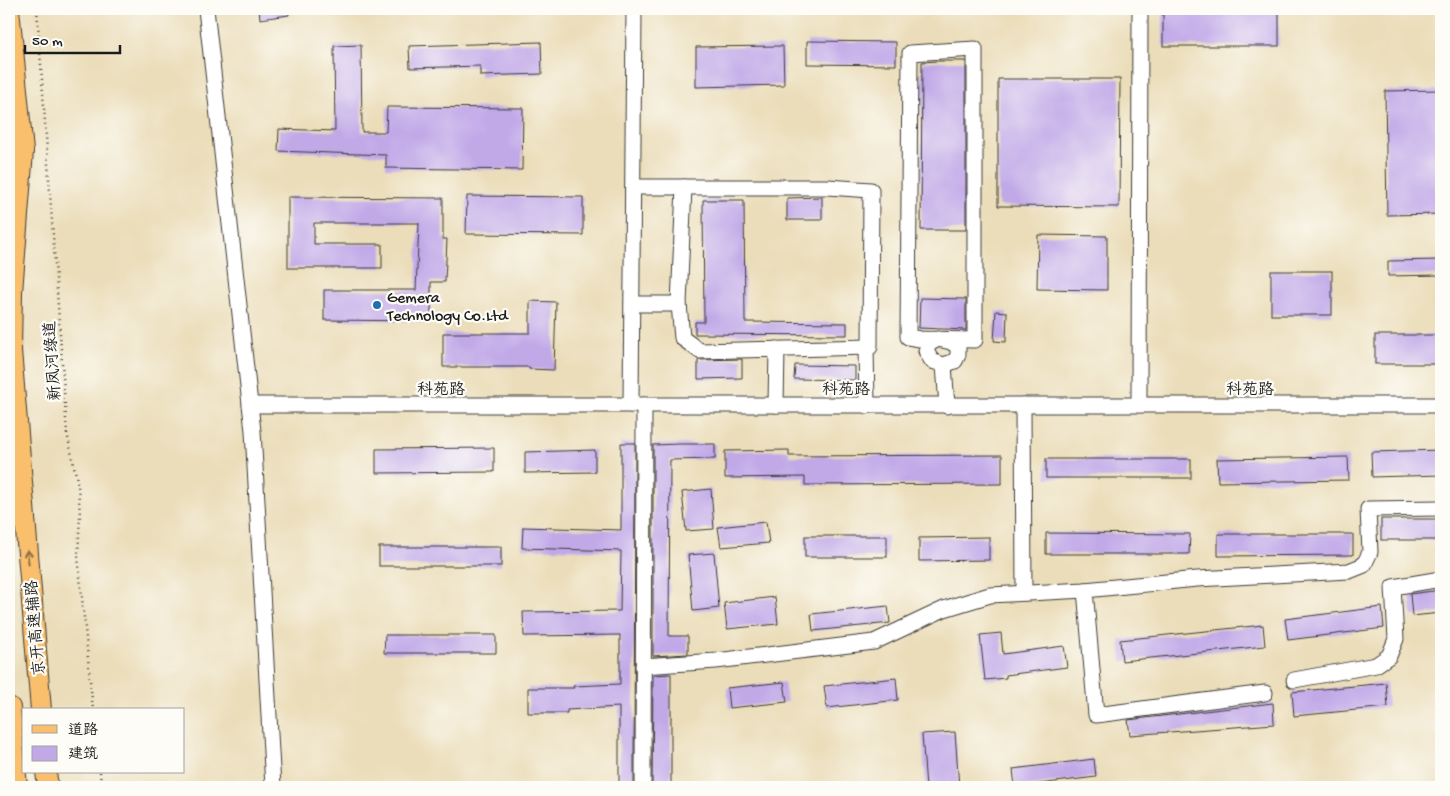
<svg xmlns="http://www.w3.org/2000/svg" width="1450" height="796" viewBox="0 0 1450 796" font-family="'Gochi Hand','LXGW WenKai TC',sans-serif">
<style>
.building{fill:#c1a9e8}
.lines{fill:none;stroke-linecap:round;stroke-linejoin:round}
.minor-casing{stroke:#3b3934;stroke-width:17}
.major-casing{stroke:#3b3934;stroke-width:22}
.highway-casing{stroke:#3b3934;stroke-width:24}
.path{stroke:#3b3934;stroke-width:2.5;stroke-dasharray:1 4;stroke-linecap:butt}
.minor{stroke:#fff;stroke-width:15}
.major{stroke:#f9bf6d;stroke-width:20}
.highway{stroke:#f9bf6d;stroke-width:22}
.oneway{stroke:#8a6e44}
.poi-dot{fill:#1f6fb2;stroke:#fdfcf7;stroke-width:2}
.labels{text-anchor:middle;stroke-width:4.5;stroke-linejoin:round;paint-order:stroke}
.poi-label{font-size:16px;fill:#1c1c1c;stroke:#fdfcf7;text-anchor:start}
.street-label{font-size:16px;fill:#1c1c1c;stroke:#fdfcf7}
</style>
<rect width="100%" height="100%" fill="#fdfcf7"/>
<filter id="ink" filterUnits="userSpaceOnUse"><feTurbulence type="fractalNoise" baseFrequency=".02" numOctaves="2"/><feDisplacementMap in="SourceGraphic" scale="10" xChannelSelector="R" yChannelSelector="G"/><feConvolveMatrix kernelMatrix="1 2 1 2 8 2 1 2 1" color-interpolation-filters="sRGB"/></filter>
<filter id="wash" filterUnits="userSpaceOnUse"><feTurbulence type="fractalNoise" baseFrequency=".0096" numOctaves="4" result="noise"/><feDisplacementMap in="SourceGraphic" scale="20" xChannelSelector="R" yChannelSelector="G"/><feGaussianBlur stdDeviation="1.12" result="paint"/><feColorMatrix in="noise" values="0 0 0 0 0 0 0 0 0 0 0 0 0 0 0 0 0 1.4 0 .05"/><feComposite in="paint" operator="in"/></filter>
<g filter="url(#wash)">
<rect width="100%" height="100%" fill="#ebddb9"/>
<g id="blocks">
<!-- building -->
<g class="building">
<path d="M 259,9 L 288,9 L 289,15 L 260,19 Z"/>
<rect x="1163" y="9" width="116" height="37"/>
<path d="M 807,41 L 896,42 L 896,65 L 807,64 Z"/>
<path d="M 541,42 L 542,74 L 480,76 L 480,66 L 410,68 L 409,46 Z"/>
<path d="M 361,45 L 362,132 L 386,132 L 387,107 L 523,108 L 522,170 L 386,168 L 386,155 L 278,151 L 279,129 L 335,131 L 334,46 Z"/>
<path d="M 783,46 L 784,85 L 696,87 L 696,47 Z"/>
<path d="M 939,61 L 966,61 L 966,230 L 921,230 L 922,62 Z"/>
<path d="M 998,79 L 1120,79 L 1119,207 L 998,206 Z"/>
<path d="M 1441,90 L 1441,214 L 1387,215 L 1385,91 Z"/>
<path d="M 467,196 L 583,197 L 583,235 L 466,234 Z"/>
<path d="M 288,197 L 443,198 L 443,239 L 447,239 L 445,282 L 431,282 L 431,321 L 324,320 L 324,290 L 416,290 L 419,223 L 314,223 L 314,244 L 382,244 L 382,268 L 288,268 Z"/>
<path d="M 822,197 L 822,220 L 787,220 L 787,198 Z"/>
<path d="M 703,200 L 744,200 L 745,322 L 847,323 L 847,335 L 695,334 L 695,322 L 704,322 Z"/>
<path d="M 1038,235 L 1107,236 L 1107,290 L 1037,289 Z"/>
<path d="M 1441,260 L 1441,275 L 1388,276 L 1388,261 Z"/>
<rect x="1271" y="271" width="61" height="44"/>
<path d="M 920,298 L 966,299 L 966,330 L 919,328 Z"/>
<path d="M 530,301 L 556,302 L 554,370 L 529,369 L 529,367 L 443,367 L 443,333 L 530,333 Z"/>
<path d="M 996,311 L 1007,312 L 1006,342 L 994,341 Z"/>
<rect x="1375" y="335" width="66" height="29"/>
<path d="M 742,359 L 742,378 L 698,379 L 698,360 Z"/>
<path d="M 795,365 L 855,366 L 855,380 L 794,379 Z"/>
<path d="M 621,443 L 635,443 L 634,787 L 619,787 L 619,707 L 567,710 L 567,713 L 528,713 L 528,688 L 574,688 L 573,686 L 620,684 L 620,635 L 524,636 L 523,612 L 620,611 L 621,551 L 522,548 L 523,527 L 621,530 Z"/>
<path d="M 679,444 L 715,444 L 715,459 L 670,460 L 669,636 L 688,636 L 688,654 L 653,656 L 653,445 Z"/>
<path d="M 494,448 L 494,472 L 376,473 L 376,449 Z"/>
<path d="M 595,450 L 595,472 L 525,473 L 525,452 Z"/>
<path d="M 789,450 L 789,456 L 1002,455 L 1002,484 L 805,485 L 805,477 L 725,478 L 725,451 Z"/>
<path d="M 1441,450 L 1441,475 L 1372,477 L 1371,452 Z"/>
<path d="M 1348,457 L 1349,480 L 1218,482 L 1217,459 Z"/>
<rect x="1046" y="459" width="145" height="19"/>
<path d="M 711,489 L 714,529 L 686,531 L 682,492 Z"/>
<rect x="1381" y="519" width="60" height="21"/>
<path d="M 766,522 L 769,543 L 721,547 L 718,527 Z"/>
<path d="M 1046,533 L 1190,534 L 1189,554 L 1046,554 Z"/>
<path d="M 1218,534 L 1353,534 L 1353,555 L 1218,556 Z"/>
<rect x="805" y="536" width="82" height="21"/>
<path d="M 989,537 L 989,560 L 919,561 L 919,538 Z"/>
<rect x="379" y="547" width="122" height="19"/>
<path d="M 714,553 L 719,608 L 693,611 L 688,555 Z"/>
<path d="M 1441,590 L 1441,613 L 1412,616 L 1410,594 Z"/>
<path d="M 775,597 L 778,624 L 727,629 L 724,603 Z"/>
<path d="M 888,606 L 890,623 L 813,631 L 811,614 Z"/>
<path d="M 1382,607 L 1384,628 L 1288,640 L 1285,619 Z"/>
<path d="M 1263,625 L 1265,646 L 1122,661 L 1120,640 Z"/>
<path d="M 1001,633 L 1003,654 L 1064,646 L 1067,667 L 1006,675 L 1006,678 L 985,680 L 980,635 Z"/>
<path d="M 385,635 L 496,635 L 496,653 L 384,653 Z"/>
<path d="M 671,674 L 671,787 L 652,787 L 653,675 Z"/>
<path d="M 896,678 L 898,700 L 827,708 L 824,686 Z"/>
<path d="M 784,682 L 787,702 L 729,708 L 727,688 Z"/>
<path d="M 1386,683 L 1388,707 L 1294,716 L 1292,692 Z"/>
<path d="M 1273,703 L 1274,724 L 1130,735 L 1128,720 Z"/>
<path d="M 955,732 L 959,787 L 926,787 L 922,734 Z"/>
<path d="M 1094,759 L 1096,777 L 1015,787 L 1013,769 Z"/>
</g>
</g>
</g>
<g filter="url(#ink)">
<use href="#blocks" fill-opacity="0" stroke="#3b3934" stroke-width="1"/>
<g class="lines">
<defs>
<g id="minor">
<path d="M 206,9 L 253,431 L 273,787"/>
<path d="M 975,49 L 975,340 L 920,339 L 908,337 L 910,53 Z"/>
<path d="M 632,304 L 679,304 L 682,338 L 700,351 L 870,347 L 871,190 L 828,187 L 634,187"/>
<path d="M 679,304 L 684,187"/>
<path d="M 938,339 L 951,342 L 958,347 L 958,355 L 955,361 L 944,365 L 932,361 L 926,351 L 929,344 Z"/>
<path d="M 866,347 L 867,406"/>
<path d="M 944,365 L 947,406"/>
<path d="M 250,405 L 1441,405"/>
<path d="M 631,405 L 634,9"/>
<path d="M 776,405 L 777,349"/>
<path d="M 1023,405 L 1024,593"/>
<path d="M 1139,405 L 1140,9"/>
<path d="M 1085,590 L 1096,715 L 1265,693"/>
<path d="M 643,666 L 716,661 L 874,642 L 944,609 L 990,595 L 1085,590 L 1197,579 L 1349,571 L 1364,565 L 1370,552 L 1368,509 L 1441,508"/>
<path d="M 1294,680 L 1376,665 L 1389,656 L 1396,639 L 1393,587 L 1441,579"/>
<path d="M 643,787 L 644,405"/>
</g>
<g id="major">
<path d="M 9,9 L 23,151 L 12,292 L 11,350 L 41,710"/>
<path d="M 46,772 L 48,787"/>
</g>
<path id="highway" d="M 9,708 L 16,787"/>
</defs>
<!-- minor casing -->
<use href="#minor" class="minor-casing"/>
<!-- major casing -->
<use href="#major" class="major-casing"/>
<!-- highway casing -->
<use href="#highway" class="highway-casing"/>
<!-- path -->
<g class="path">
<path d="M 37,9 L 67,433 L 78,485 L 80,515 L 78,556 L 93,710"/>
<path d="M 100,772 L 101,787"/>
</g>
<!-- minor -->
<use href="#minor" class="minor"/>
<!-- major -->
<use href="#major" class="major"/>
<!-- highway -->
<use href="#highway" class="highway"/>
</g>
<!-- one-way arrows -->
<defs><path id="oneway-shaft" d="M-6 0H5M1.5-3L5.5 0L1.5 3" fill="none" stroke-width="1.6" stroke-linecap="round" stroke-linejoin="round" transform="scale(1.25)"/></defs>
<use class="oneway" href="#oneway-shaft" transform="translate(28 557) rotate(-95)"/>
</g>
<!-- markers -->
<circle class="poi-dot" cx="377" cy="305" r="5"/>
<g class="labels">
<!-- poi labels -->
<g class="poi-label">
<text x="387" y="302">Gemera<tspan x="387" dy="18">Technology Co.Ltd</tspan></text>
</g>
<!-- street labels -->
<g class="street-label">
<text transform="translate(51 361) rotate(-94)" y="6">新凤河绿道</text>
<text x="441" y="394">科苑路</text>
<text x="846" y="394">科苑路</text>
<text x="1250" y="394">科苑路</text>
<text transform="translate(34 628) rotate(-95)" y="6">京开高速辅路</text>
</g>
</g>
<!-- margin -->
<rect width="1450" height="796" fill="none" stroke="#fdfcf7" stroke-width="30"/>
<!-- legend -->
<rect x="22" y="708" width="162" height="65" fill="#fdfcf7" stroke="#a3a29f"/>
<rect x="32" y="725" width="25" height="8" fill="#f9bf6d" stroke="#a3a29f"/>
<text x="68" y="734" font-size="15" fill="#1c1c1c">道路</text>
<rect x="32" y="746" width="25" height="15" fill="#c1a9e8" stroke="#a3a29f"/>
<text x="68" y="758" font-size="15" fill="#1c1c1c">建筑</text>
<!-- scale -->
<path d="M25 45v8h95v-8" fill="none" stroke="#1c1c1c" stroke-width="2.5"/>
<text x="32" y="45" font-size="15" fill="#1c1c1c" stroke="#fdfcf7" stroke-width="4" paint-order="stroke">50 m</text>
</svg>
